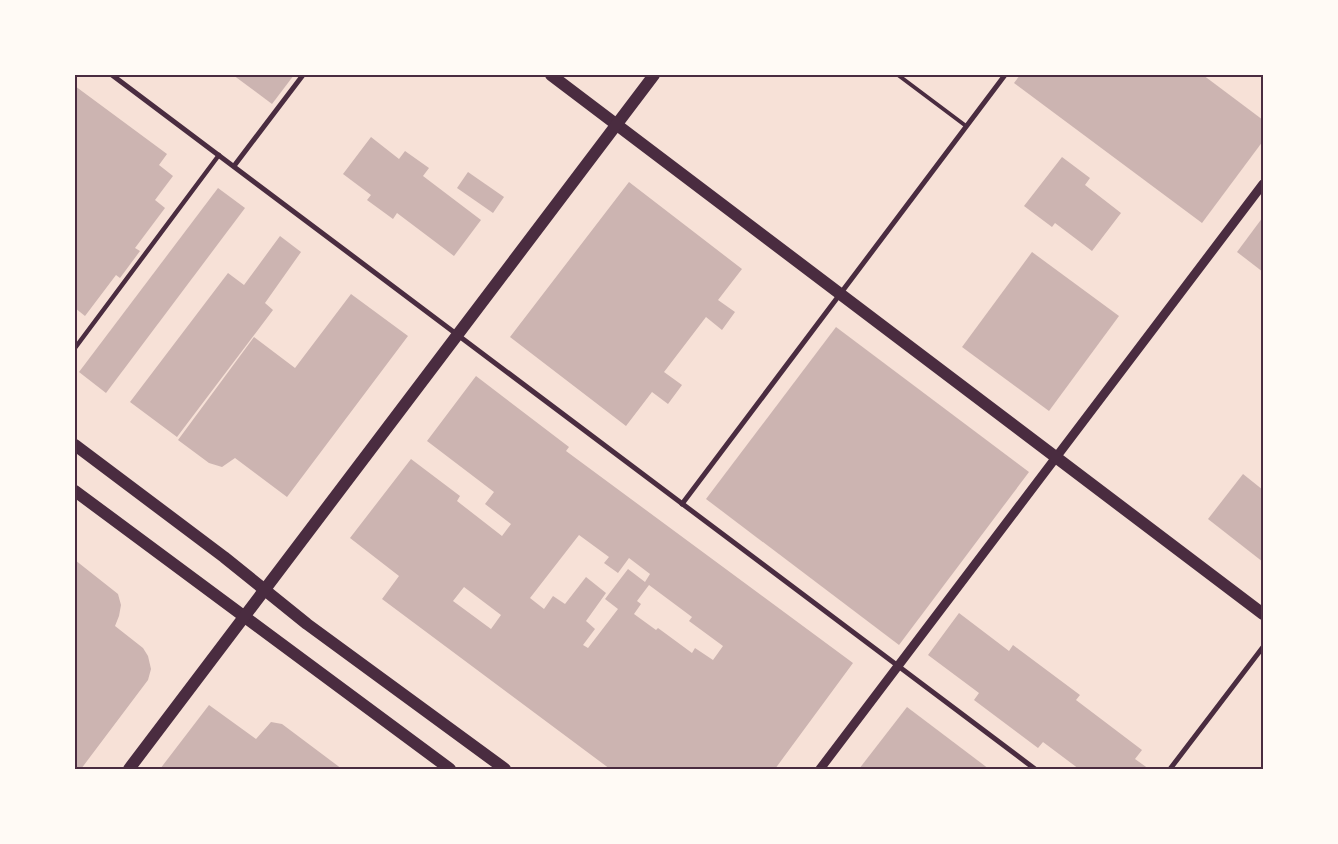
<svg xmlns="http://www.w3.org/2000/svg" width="1338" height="844" font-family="Arial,sans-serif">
<rect width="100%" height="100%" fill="#f7e1d7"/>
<g fill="#ccb4b1" fill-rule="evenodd">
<polygon points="233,75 294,75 272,104"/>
<polygon points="1020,75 1203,75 1263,120 1263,141 1202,223 1014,83"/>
<polygon points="75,86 167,154 159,165 173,176 155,200 165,208 135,248 140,251 120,278 116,275 85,316 75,308"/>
<polygon points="371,137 399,159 405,151 429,168 423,176 481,220 454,256 397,213 393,219 367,200 371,195 343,174"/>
<polygon points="1062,157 1090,178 1085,185 1121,213 1092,251 1055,223 1052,227 1024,206"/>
<polygon points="468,172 504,197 493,213 457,188"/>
<polygon points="629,182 742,269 718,300 735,312 722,330 706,317 664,372 682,385 668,404 652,392 626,426 510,337"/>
<polygon points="218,188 245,208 106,393 79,372"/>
<polygon points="1263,217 1263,272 1237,252"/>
<polygon points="280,236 301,252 265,303 273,310 177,437 130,402 228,273 244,285"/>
<polygon points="1032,252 1119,316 1049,411 962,347"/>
<polygon points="351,294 408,336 287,497 235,458 222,467 209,463 178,440 254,337 295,368"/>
<polygon points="836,327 1029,472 899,645 706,499"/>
<path d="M476 376 569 447 566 451 853 663 775 769H610L382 599 399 576 350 538 411 459 460 496 457 501 502 536 511 524 485 504 494 492 427 441ZM579 535 609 557 604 563 618 573 629 558 650 574 645 582 628 569 605 599 618 609 588 648 583 645 595 629 586 621 606 593 586 577 565 604 553 596 544 609 530 598ZM649 585 692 617 689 621 723 646 713 660 695 648 692 653 658 628 656 630 634 614 641 604 637 601ZM464 587 501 615 491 629 453 601Z"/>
<polygon points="1243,474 1263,490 1263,562 1208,519"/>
<polygon points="75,560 118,594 121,605 119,616 115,626 143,648 148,656 151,669 148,680 81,769 75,769"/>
<polygon points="959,613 1009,651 1013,645 1080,695 1076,700 1142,750 1135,759 1149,769 1079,769 1043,742 1038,748 974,700 979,693 928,655"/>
<polygon points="209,705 256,739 271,722 282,724 342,769 160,769"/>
<polygon points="907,707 989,769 859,769"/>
</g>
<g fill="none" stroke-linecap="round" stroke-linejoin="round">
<polyline stroke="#4a2c40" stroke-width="4" points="898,75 966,126"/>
<polyline stroke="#4a2c40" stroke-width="4.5" points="75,348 219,155"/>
<g stroke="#4a2c40" stroke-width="5">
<polyline points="112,75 1035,769"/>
<polyline points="234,166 303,75"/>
<polyline points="682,504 1005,75"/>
<polyline points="1170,769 1263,647"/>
</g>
<polyline stroke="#4a2c40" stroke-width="9" points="820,769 1263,184"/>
<g stroke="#4a2c40" stroke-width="12">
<polyline points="551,75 1263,614"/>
<polyline points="75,445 224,557 307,624 505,769"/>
<polyline points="75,491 450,769"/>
<polyline points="129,769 654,75"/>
</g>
</g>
<rect width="1338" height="844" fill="none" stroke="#fffaf5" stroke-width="152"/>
<rect x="76" y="76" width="1186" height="692" fill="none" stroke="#4a2c40" stroke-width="2"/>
</svg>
